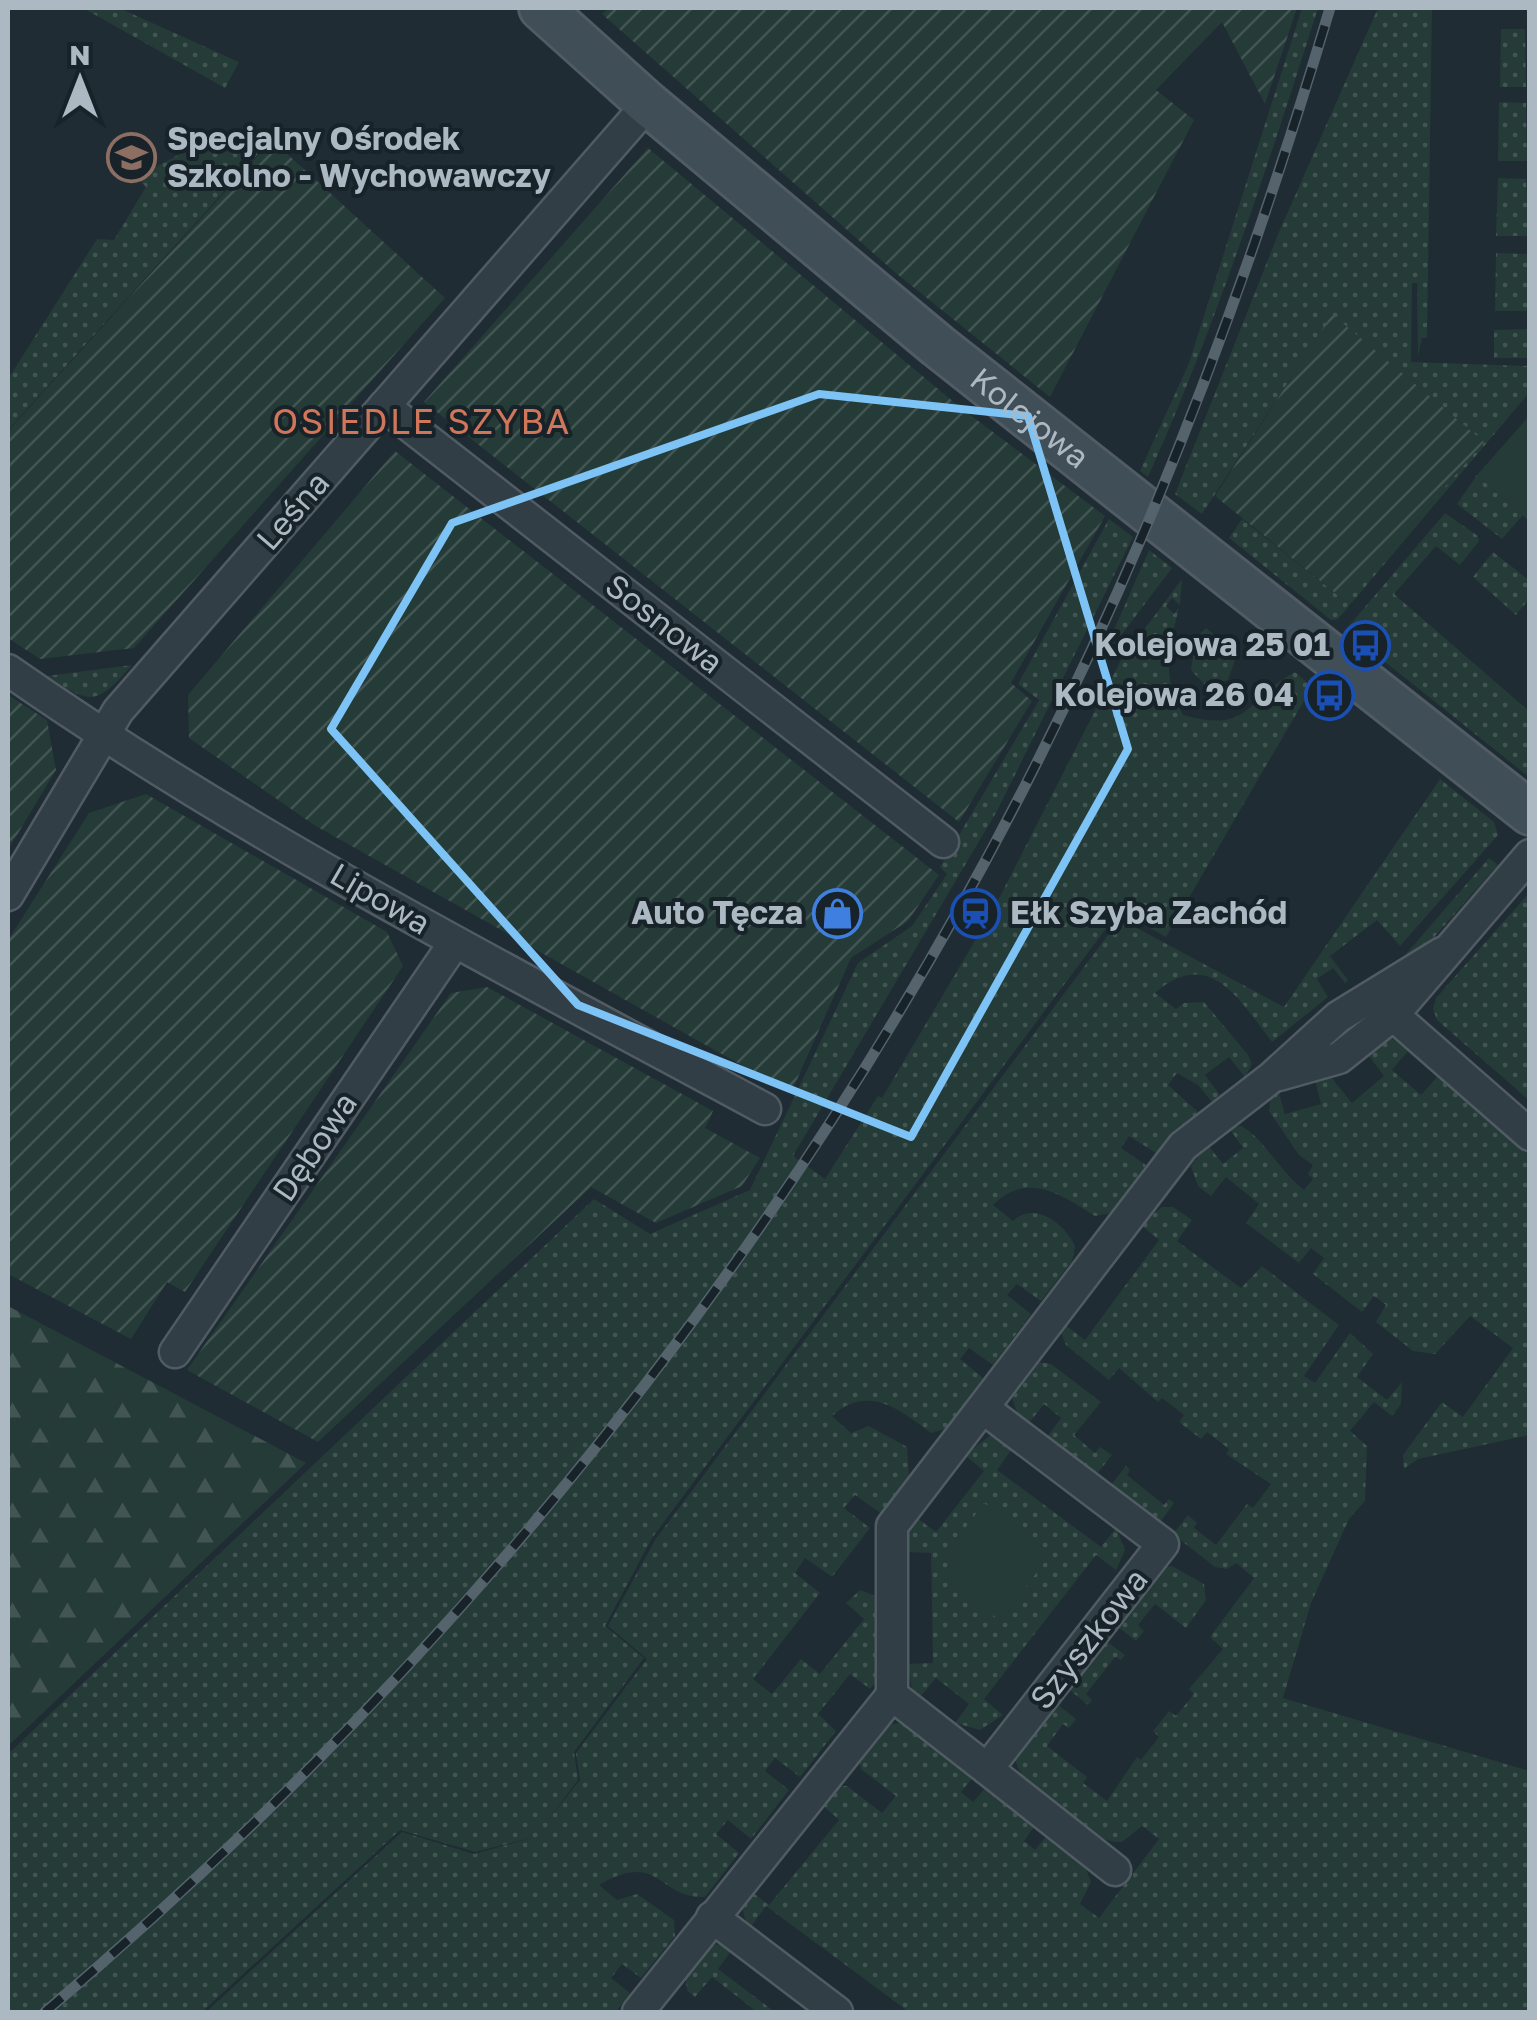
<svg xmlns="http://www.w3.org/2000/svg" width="1537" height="2020" font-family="'Golos Text',sans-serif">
<defs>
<pattern id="grass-dots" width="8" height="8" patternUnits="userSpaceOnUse" patternTransform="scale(2.5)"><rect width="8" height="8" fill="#253b37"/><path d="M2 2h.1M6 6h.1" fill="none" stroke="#425552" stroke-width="1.8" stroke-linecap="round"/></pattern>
<pattern id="forest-firs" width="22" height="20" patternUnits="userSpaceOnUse" patternTransform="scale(2.5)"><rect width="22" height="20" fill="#253b37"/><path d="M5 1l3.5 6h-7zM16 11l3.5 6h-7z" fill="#425552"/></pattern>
<pattern id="garden-furrows" width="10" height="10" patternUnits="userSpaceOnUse" patternTransform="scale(2.5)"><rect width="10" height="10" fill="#253b37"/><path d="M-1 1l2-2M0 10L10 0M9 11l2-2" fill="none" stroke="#425552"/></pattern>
</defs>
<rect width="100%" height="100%" fill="#1f2c34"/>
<g fill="url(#grass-dots)">
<polygon points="83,8 119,8 239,62 225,88"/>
<path d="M1302 8H1318C1268 166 1216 325 1148 477L1140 471 1189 363Z"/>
<polygon points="1378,8 1432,8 1427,338 1422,338 1418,356 1417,283 1412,283 1411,362 1529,366 1529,393 1338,619 1331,620 1229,538 1242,519 1345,601 1484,442 1332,315 1202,514 1175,494 1279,232"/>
<polygon points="1501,29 1525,29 1526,87 1500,87"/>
<polygon points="1499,102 1526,103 1527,161 1498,161"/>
<polygon points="223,131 243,135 242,142 258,154 8,430 8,379 97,239 114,240 146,187 137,177"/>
<polygon points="1498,178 1526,179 1529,236 1496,236"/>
<polygon points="1496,253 1529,254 1529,311 1495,311"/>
<polygon points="1529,329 1529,358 1494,358 1494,330"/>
<polygon points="1477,475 1523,515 1502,539 1457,504"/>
<polygon points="1445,513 1478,536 1479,541 1460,565 1436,546 1394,594 1529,711 1529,777 1349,633 1348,627"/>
<path d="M1109 519 1133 537 997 811 793 1156 825 1179 878 1096 882 1098 992 912 1120 662 1182 579 1180 605 1172 598 1166 606 1174 614 1179 608C1169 648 1161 677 1183 715 1252 734 1243 700 1295 672L1312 687 1166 937 1119 911 652 1538 605 1626 644 1658 574 1752 578 1780 548 1820 580 1780 576 1753 647 1659 608 1626 655 1540 1120 919 1284 1007 1440 779 1494 822 1498 835 1400 946 1377 920 1330 956 1348 980 1345 983 1333 968 1317 979 1328 997 1272 1042C1240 1001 1210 945 1155 993L1176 1009 1184 1003 1204 1002 1248 1055 1252 1064 1245 1077 1229 1057 1205 1075 1220 1095 1212 1102 1198 1085 1177 1073 1168 1085 1198 1112 1156 1153 1129 1136 1121 1148 1146 1165 1111 1213 1095 1216C1060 1194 1028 1171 993 1205L1013 1221C1035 1200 1065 1224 1075 1246L1072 1261 1041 1301 1017 1284 1007 1295 1031 1314 993 1365 969 1348 960 1359 983 1378 945 1429 931 1433C899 1409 868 1384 832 1416L851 1433 869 1426 907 1447 909 1475 882 1514 855 1495 844 1508 870 1528 832 1577 805 1558 795 1573 820 1593 753 1679 772 1694 801 1659 820 1674 864 1619 846 1603 860 1590 873 1595 877 1603V1680L870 1689 850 1674 818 1714 836 1731 800 1777 775 1758 765 1771 789 1790 751 1839 728 1820 716 1834 739 1853 705 1897C658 1899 660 1849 599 1885L617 1900 637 1894 674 1920 675 1936 641 1978 622 1964 611 1978 630 1993 616 2012H206L402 1832 474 1854 535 1837 475 1852 400 1830 202 2012H8V1754L594 1199 650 1234 750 1190 858 963 912 926 947 874 940 867 1039 700 1018 684Z"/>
<polygon points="1149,550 1172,568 1107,654 1104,653"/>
<polygon points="1493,552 1529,580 1529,599 1516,615 1473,577"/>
<polygon points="1206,628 1237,654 1228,680 1206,686 1191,670 1196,638"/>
<path d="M132 665C97 705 91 706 47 676Z"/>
<polygon points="1489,858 1498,865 1419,954 1406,954"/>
<polygon points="1529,893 1529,1100 1437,1020 1433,1009 1436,998"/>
<path d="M1389 1036 1408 1051 1392 1070 1421 1095 1438 1076 1529 1153V1435L1418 1459 1404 1469 1403 1455 1442 1402 1463 1417 1513 1348 1470 1316 1435 1354 1413 1351 1376 1322 1386 1305 1374 1296 1362 1312 1313 1274 1324 1258 1311 1248 1299 1263 1246 1223 1259 1204 1226 1177 1211 1196 1198 1186 1191 1166 1207 1144 1223 1164 1243 1148 1229 1128 1241 1126C1261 1135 1281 1173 1304 1190L1313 1179 1308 1174 1313 1165 1299 1155 1269 1111 1271 1095 1278 1090 1285 1114 1321 1104 1315 1080 1330 1076 1352 1103 1384 1076 1366 1052Z"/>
<path d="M1162 1207H1173L1192 1220 1177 1241 1241 1288 1262 1266 1339 1325 1304 1376 1315 1383 1350 1333 1373 1354 1357 1377 1387 1400 1402 1382 1401 1404 1392 1416 1374 1402 1350 1431 1367 1446 1365 1501 1349 1519 1311 1603 1283 1698 1529 1771V2012H909L766 1906 750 1928C741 1913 741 1904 748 1889L769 1905 839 1820 819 1802 835 1786H847L882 1813 896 1796 861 1769 859 1759 885 1725 899 1723 911 1727 974 1776 961 1792 973 1802 987 1786 1036 1824 1024 1841 1035 1850 1049 1833 1083 1861 1091 1882 1080 1904 1099 1918 1159 1839 1142 1826 1122 1842C1091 1845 1017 1787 1015 1757L1053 1701 1076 1719 1069 1728 1063 1724 1047 1746 1087 1777 1083 1783 1107 1801 1137 1757 1141 1760 1159 1737 1153 1731 1169 1711 1176 1716 1194 1694 1189 1689 1223 1649 1210 1637 1254 1578 1236 1563 1227 1569 1215 1567 1173 1534 1188 1515 1197 1523 1194 1528 1216 1545 1247 1504 1253 1508 1271 1484 1226 1454 1229 1449 1207 1432 1201 1439 1179 1422 1184 1415 1162 1398 1158 1402 1119 1368 1109 1380 1066 1345 1061 1333 1065 1325 1085 1340 1159 1240 1140 1224Z"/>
<polygon points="1039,1362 1051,1364 1101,1402 1074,1435 1095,1453 1100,1447 1112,1455 1096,1475 1047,1437 1061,1418 1044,1404 1029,1423 1017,1412 1012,1398"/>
<polygon points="992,1434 1012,1449 997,1470 1101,1547 1116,1528 1125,1550 1116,1570 1096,1555 984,1699 1003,1715 980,1730 955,1723 969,1704 936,1678 920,1697 912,1689 908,1664 933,1663 931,1553 908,1552 909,1528 917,1518 936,1532 984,1471 965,1455"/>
<polygon points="1126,1466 1130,1470 1127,1475 1164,1505 1169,1499 1174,1503 1159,1524 1110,1486"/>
<polygon points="1172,1566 1204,1584 1206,1600 1186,1628 1155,1604 1138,1625 1144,1631 1136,1641 1113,1623 1160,1568"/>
<polygon points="1102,1638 1125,1655 1121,1660 1115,1657 1086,1694 1092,1700 1088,1705 1065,1686"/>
<polygon points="722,1944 732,1950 718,1969 775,2012 757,2012 712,1977 695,1997 687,1990 685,1971 709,1945"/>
</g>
<polygon fill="url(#forest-firs)" points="8,1306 306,1463 8,1746"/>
<g fill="#253b37">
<polygon points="1529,416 1529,521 1477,475"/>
<polygon points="984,1503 1051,1553 1001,1621 951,1584 954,1543"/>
</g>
<g fill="url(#garden-furrows)">
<polygon points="609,8 1297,8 1265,104 1222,22 1156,90 1194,120 1050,397 897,274 602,14"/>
<polygon points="272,140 445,298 134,648 40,659 8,638 8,431"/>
<polygon points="648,148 961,408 1105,516 1011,683 1032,701 959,822 424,402"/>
<polygon points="1332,314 1484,442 1345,601 1215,496"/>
<polygon points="395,451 939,875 908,921 851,958 791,1093 314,825 189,738 188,695"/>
<polygon points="8,695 47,720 56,770 8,850"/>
<polygon points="146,794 387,932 403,966 185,1292 167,1282 131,1339 8,1274 8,940 89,813"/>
<polygon points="487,987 713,1111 705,1128 760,1158 742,1186 656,1223 591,1187 318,1442 187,1370 451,993"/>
</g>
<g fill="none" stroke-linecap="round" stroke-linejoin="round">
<defs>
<g id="street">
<polyline points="384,406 943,842"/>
<path d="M8 670C247 837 508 970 765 1109"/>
<polyline points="8,895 118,711 648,104"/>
<polyline points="1393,1015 1530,1135"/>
<polyline points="1279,1075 1339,1058 1393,1015 1530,855"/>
<polyline points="175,1352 455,942"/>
<polyline points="983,1408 1163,1544 987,1769 892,1695 892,1526 1183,1146 1272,1077 1338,1017 1442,953"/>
<polyline points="987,1769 1115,1870"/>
<polyline points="712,1917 837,2012"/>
<polyline points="638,2012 892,1695"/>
</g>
<g id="secondary">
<path id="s1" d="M541 8 648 104 938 346 1530 813"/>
</g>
</defs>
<use href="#street" stroke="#505b63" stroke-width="35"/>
<use href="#secondary" stroke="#505b63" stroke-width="48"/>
<use href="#street" stroke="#323e45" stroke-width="30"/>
<use href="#secondary" stroke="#404e58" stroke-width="42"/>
<defs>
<path id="rail" d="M45 2012C519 1612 900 1106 1143 534 1216 362 1277 186 1330 8"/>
</defs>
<use href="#rail" stroke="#54636c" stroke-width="11"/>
<use href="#rail" stroke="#182229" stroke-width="8" stroke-dasharray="22" stroke-linecap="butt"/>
</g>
<path fill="none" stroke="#7ec3f5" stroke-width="8" stroke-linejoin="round" d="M819 394 1028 416 1128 749 911 1137 578 1005 331 729 452 523Z"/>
<defs>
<symbol id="school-ring" viewBox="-11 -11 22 22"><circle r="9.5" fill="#182229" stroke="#8d6e63" stroke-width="1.5"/><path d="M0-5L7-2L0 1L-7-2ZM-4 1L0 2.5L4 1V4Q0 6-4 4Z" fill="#8d6e63"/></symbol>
<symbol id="bus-ring" viewBox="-11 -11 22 22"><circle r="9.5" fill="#182229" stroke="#1a4fb4" stroke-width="1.5"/><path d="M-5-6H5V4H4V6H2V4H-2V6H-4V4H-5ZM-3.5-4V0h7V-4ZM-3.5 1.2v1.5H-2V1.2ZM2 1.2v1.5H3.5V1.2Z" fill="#1a4fb4"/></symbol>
<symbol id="shop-ring" viewBox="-11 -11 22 22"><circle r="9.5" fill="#182229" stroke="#3f7fe0" stroke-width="1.5"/><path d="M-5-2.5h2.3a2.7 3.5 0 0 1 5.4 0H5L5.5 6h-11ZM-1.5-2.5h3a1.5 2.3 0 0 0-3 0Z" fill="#3f7fe0"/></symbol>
<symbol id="station-ring" viewBox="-11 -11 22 22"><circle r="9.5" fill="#182229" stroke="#1a4fb4" stroke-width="1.5"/><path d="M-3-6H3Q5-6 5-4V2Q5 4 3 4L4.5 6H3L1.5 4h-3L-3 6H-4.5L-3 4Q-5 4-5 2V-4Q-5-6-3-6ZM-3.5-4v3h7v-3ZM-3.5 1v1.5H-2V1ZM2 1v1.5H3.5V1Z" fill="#1a4fb4"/></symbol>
</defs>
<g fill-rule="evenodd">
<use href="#school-ring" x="104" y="130" width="55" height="55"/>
<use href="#bus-ring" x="1338" y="618" width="55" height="55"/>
<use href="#bus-ring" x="1302" y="668" width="55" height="55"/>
<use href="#shop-ring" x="810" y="886" width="55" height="55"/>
<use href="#station-ring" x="948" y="886" width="55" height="55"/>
</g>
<g text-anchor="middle" stroke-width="8" stroke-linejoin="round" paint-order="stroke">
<g font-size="32" font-weight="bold" fill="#acb9c2" stroke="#182229" text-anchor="end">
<text x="167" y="150" text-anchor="start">Specjalny Ośrodek<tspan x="167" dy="37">Szkolno - Wychowawczy</tspan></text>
<text x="1330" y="656">Kolejowa 25 01</text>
<text x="1294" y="706">Kolejowa 26 04</text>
<text x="803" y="924">Auto Tęcza</text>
<text x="1010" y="924" text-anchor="start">Ełk Szyba Zachód</text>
</g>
<g font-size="32" fill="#acb9c2" stroke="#182229">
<text dy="11" stroke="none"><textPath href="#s1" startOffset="638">Kolejowa</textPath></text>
<text transform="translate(293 511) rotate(-49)" y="11">Leśna</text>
<text transform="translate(664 624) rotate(38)" y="11">Sosnowa</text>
<text transform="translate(380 899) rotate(30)" y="11">Lipowa</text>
<text transform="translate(315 1147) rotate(-56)" y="11">Dębowa</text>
<text transform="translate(1089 1639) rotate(-52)" y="11">Szyszkowa</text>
</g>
<g font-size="35" letter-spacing="2.5" fill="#d0765a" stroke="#182229">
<text x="422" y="434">OSIEDLE SZYBA</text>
</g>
</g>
<rect width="1537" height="2020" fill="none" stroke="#acb9c2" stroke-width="20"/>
<g transform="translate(80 80)" stroke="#182229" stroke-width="8" paint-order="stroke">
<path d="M0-8L18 38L0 25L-18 38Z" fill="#acb9c2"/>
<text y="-15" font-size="28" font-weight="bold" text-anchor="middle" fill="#acb9c2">N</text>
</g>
</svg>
